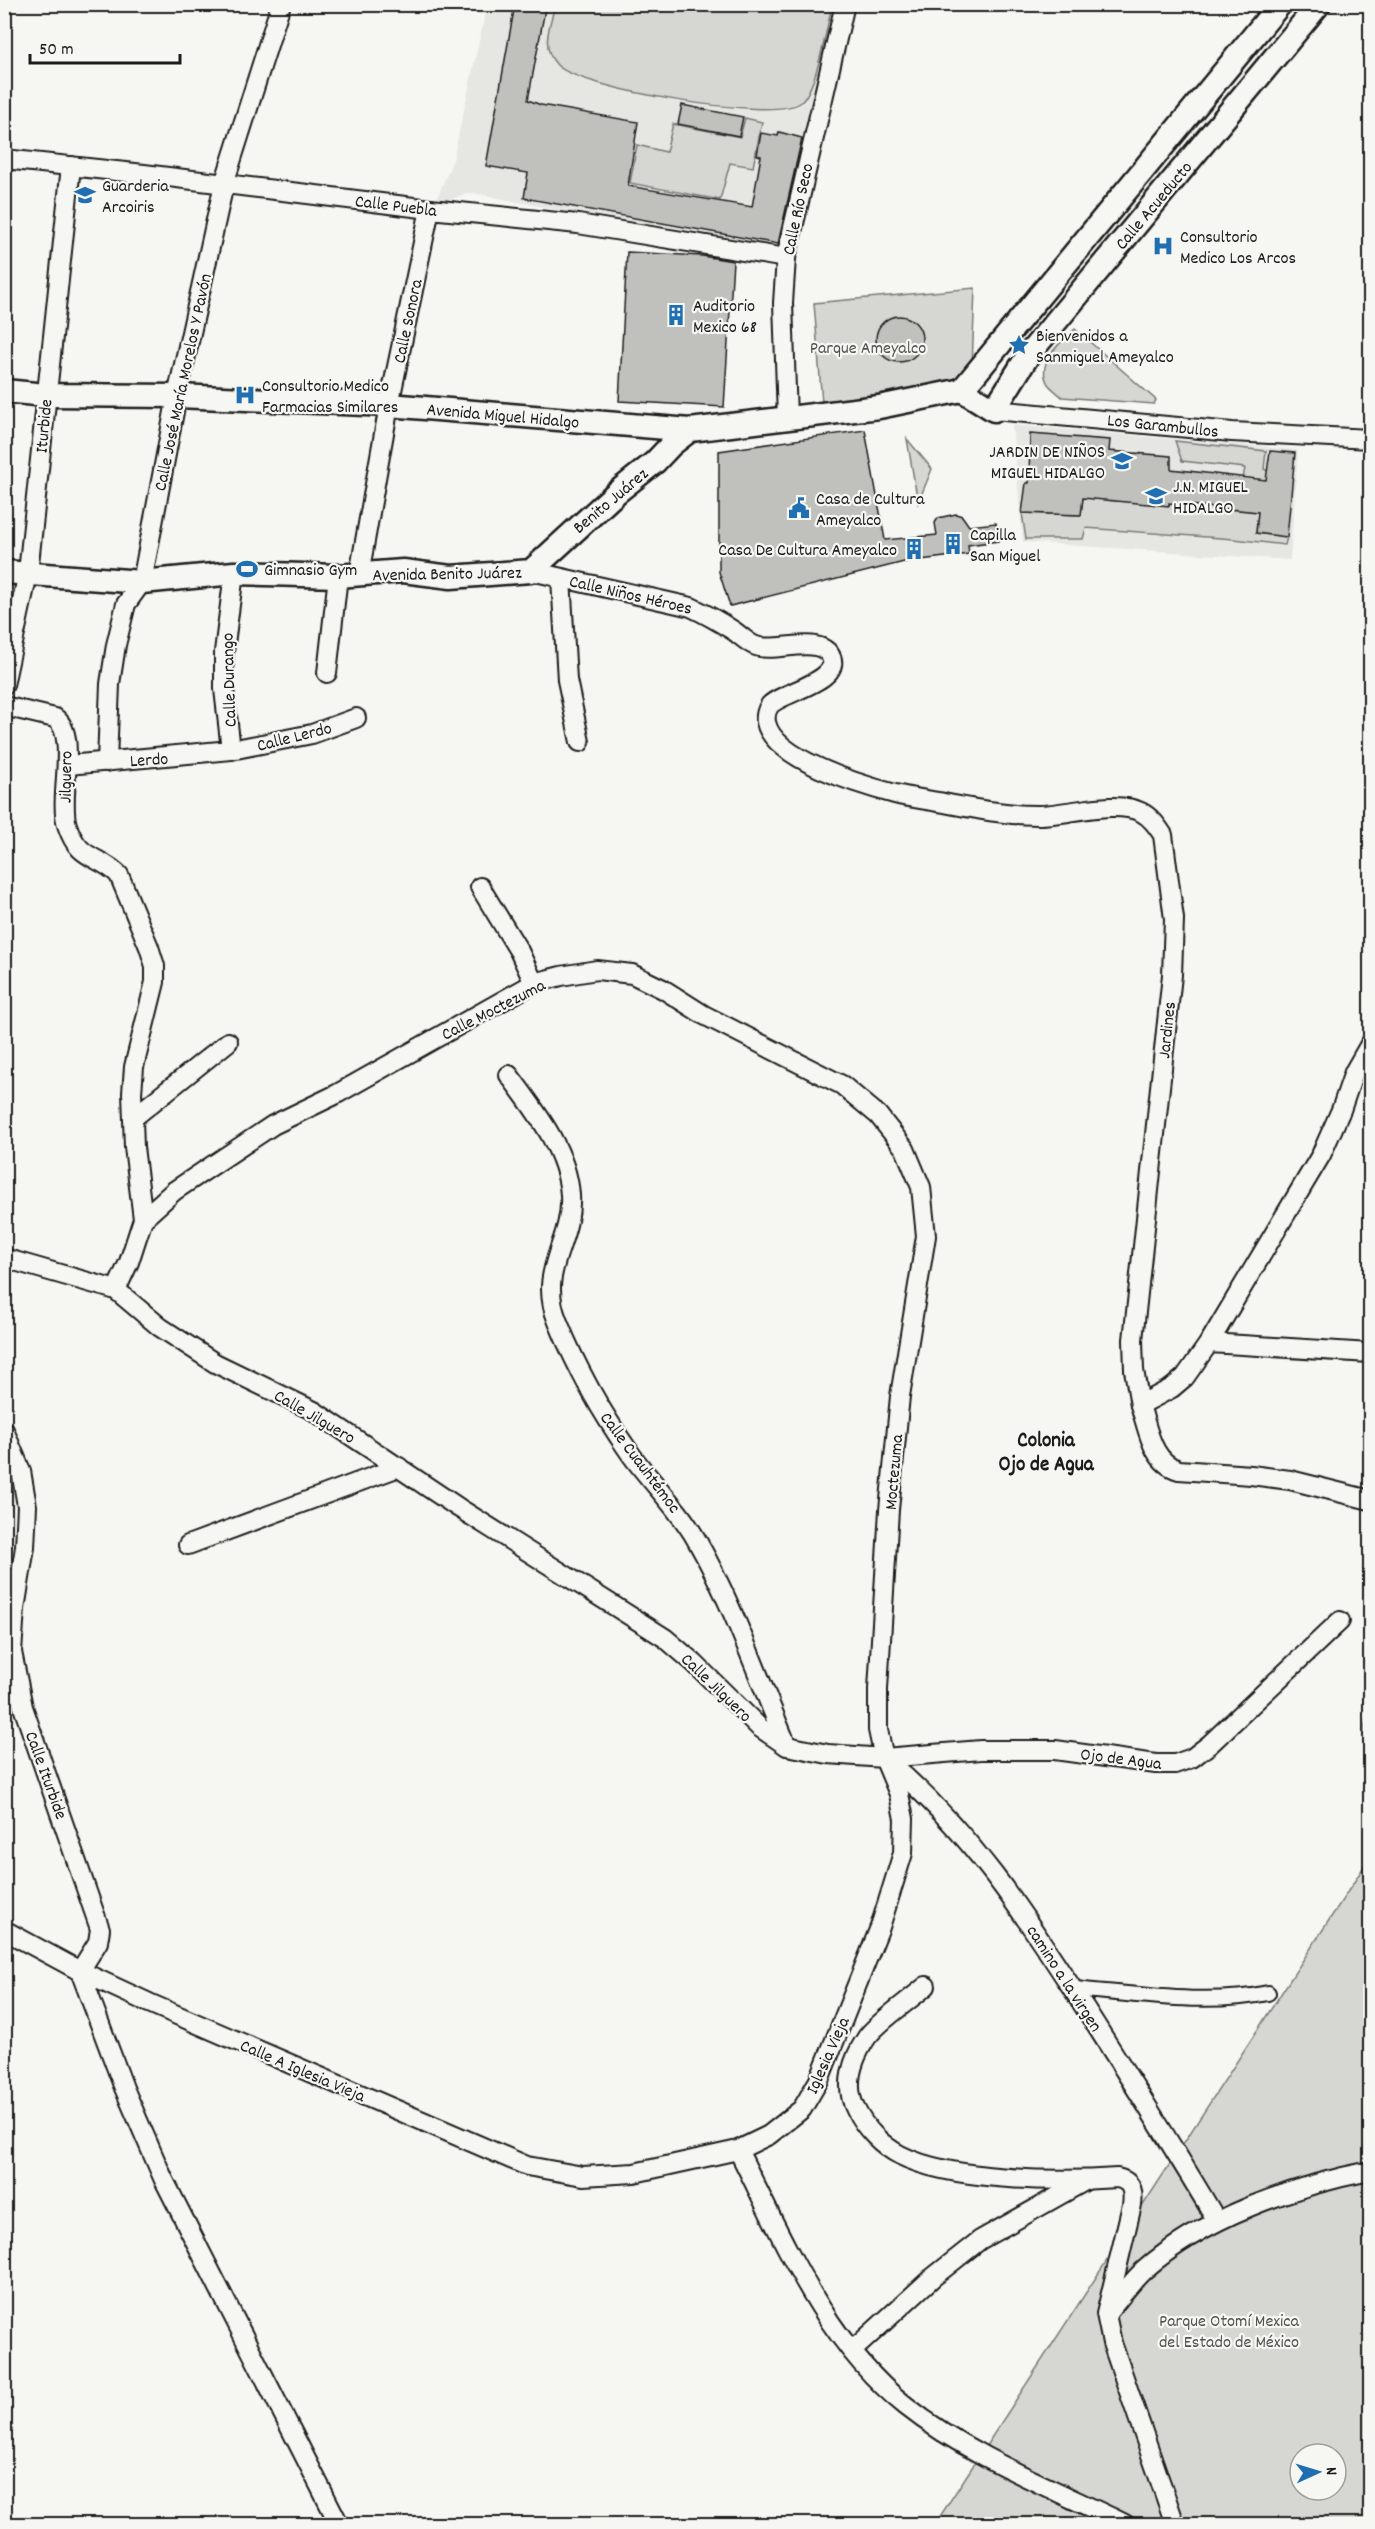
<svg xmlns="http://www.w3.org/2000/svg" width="1375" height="2529" font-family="Dekko,sans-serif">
<rect width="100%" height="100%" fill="#f6f6f2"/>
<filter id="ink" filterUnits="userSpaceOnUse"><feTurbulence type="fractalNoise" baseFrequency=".0167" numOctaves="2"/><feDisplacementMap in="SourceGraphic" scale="12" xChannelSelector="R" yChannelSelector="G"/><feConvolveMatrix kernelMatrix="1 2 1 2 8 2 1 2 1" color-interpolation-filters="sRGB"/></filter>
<g filter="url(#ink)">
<g fill="#e6e6e2">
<polygon points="487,5 837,5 797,165 778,254 474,193 469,193 434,205 453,160"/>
<polygon points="1012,425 1298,450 1290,560 1023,542"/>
</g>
<g fill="#d6d6d2" stroke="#797977" stroke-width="1.5" fill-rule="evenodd">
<path d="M555 5V4L832 5C827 26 816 92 800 103 772 122 580 89 557 65 540 48 550 25 555 5Z"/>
<polygon points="745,118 762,122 753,167 730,163 720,200 630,183 637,145 666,152 673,124 740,137"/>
<polygon points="975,288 972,367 964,381 822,403 814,303"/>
<path d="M1075 329 1156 400 1154 404 1062 397C1058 393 1052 389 1048 384 1035 362 1061 342 1075 329Z"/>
<polygon points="907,439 932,469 918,503"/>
<polygon points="1175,441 1266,451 1264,469 1268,471 1262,510 1258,512 1256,533 1287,537 1285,545 1234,539 1086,528 1083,539 1026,539 1022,513 1081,515 1084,487 1106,500 1169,505 1169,501 1237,510 1245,468 1182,461"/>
<path d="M1370 1705V2524H935L1369 1859 1365 1725ZM1300 2454H1336V2490H1300Z"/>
</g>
<g fill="#c0c0bd" stroke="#1c1c1c" stroke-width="1.5">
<polygon points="515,4 546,4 528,100 541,105 638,122 628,186 752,207 761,156 757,155 761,133 778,136 779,132 802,138 778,244 524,198 528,173 486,166"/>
<polygon points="682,105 743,117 739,136 678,124"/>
<polygon points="627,252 702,256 733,261 724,407 619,401"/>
<circle cx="899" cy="339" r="23"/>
<polygon points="865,430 885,540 937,535 935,523 938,518 956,514 962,516 969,526 996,523 998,541 968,545 969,554 904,562 730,606 719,572 719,451"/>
<polygon points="1030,434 1110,440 1109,451 1171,456 1171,469 1266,480 1270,451 1295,453 1287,537 1256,533 1258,512 1169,503 1169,506 1083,498 1081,515 1022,513 1026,483 1029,483"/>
</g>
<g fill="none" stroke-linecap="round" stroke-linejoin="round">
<defs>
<path id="pedestrian" d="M1073 1989C1135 1994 1208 2006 1268 1993"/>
<g id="minor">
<polyline points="4,159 144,174 430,209 578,224 786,258"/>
<polyline points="994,410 1232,432 1370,439"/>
<polyline points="787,418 783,303 786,258 845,4"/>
<path d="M531 571 691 607C706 614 720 622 734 631 741 636 749 644 756 646 775 653 818 635 830 655 845 680 782 692 770 705 767 709 765 716 766 722 773 759 861 785 895 794 911 798 928 800 944 803 975 809 1006 815 1038 815 1067 815 1115 799 1141 812 1151 817 1157 826 1163 835L1174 919 1172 975 1133 1340 1134 1370 1140 1405 1172 1388 1185 1377 1209 1343 1321 1155 1341 1110 1354 1072 1370 1044"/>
<polyline points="359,575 389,405 430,209"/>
<polyline points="561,578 567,680 580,742"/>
<polyline points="327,673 338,576"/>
<polyline points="4,685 28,573 71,166"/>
<path d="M4 706 55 718C79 734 58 797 67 825 79 862 98 854 119 875L149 947 155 966V982L134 1067 132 1093 134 1147 143 1219 129 1262 116 1290"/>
<polyline points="231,750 224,689 224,652 234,573"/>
<polyline points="107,762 110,684 116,645 126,604 142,582 177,396 224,184 281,4"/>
<polyline points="68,765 231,750 312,734 356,718"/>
<polyline points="480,887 519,951 534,983"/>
<path d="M509 1075C535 1110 567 1150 570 1195 573 1243 536 1270 558 1322 577 1369 601 1412 630 1453 651 1483 678 1507 696 1539 733 1604 758 1677 787 1746"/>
<polyline points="133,1118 228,1042"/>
<polyline points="4,1258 116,1290 160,1327 215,1363 314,1411 459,1508 665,1638 694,1663 759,1727 787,1746 828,1754 884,1758 981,1750 1055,1750 1156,1764 1175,1764 1192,1758 1210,1744 1340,1621"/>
<polyline points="1209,1343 1370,1353"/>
<path d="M1140 1405C1148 1429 1152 1463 1179 1470L1251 1475 1290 1480 1370 1500"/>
<polyline points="4,1430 21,1471 27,1506 25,1547 15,1609 12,1652 23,1707 100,1929 98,1942 80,1971"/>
<polyline points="188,1545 399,1467"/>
<path d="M887 1761C971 1831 1026 1917 1085 2008 1130 2079 1175 2149 1217 2221"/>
<polyline points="4,1930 80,1971 149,2003 527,2166 583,2176 634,2173 738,2150 769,2135 802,2109 819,2080 880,1927 903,1853 904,1819 899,1794 884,1758 878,1730 878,1689 889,1510 900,1396 926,1236 921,1187 905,1149 878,1115 842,1085 704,1015 663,989 632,974 597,970 561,976 534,983 335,1095 273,1125 174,1191 143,1219"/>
<polyline points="80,1971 124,2088 163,2178 339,2524"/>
<path d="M926 1986C910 2000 879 2021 867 2037 853 2058 843 2085 856 2110 865 2128 881 2145 900 2155 951 2181 1059 2182 1117 2178 1132 2181 1134 2191 1132 2205L1106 2314 1112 2343 1175 2524"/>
<path d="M738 2150C783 2239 825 2342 906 2406 969 2456 1052 2488 1125 2524"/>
<path d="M1107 2313C1119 2300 1130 2283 1143 2271 1202 2218 1293 2186 1370 2171"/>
<polyline points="853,2350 932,2278 980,2240 1085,2181"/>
</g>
<g id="tertiary">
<polyline points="962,390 994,410 1029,354 1319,4"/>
<polyline points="962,390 1280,4"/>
<polyline points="4,391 46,395 177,396 389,405 690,430 879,407 962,390"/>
<polyline points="4,572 142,582 234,573 338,576 403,571 451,577 531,571 616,493 655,462 672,444 690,430"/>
</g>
</defs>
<use href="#pedestrian" stroke="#1c1c1c" stroke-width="18"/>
<use href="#minor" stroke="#1c1c1c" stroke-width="22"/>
<use href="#tertiary" stroke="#1c1c1c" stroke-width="27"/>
<use href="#pedestrian" stroke="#f6f6f2" stroke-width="14"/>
<use href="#minor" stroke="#f6f6f2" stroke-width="18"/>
<use href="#tertiary" stroke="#f6f6f2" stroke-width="22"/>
</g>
</g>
<defs>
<symbol id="school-bare" viewBox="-9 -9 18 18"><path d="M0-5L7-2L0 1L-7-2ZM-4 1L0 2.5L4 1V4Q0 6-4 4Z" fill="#1f6fb2" stroke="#f6f6f2" stroke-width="2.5" paint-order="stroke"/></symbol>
<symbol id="hospital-bare" viewBox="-9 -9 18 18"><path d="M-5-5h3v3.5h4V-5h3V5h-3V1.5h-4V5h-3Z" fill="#1f6fb2" stroke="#f6f6f2" stroke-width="2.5" paint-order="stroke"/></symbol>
<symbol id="building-bare" viewBox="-9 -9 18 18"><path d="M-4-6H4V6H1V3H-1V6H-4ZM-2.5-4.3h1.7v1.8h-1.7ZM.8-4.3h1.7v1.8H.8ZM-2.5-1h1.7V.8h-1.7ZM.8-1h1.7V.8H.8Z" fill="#1f6fb2" stroke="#f6f6f2" stroke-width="2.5" paint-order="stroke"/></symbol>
<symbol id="sight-bare" viewBox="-9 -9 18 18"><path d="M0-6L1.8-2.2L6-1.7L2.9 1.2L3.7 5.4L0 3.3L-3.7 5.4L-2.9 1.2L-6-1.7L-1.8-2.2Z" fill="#1f6fb2" stroke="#f6f6f2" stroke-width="2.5" paint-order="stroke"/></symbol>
<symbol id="civic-bare" viewBox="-9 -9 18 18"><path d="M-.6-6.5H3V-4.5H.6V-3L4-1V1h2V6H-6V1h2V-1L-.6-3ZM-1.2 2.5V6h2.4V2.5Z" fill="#1f6fb2" stroke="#f6f6f2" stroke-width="2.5" paint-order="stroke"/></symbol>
<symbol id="stadium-bare" viewBox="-9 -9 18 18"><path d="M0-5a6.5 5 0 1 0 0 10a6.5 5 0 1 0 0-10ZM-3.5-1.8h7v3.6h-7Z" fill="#1f6fb2" stroke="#f6f6f2" stroke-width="2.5" paint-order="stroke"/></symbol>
</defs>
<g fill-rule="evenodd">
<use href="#school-bare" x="70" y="180" width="30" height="30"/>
<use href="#hospital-bare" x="1148" y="231" width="30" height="30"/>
<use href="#building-bare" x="661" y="300" width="30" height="30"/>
<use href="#sight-bare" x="1004" y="330" width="30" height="30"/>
<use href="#hospital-bare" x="230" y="380" width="30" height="30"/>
<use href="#school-bare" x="1107" y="446" width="30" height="30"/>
<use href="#school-bare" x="1141" y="481" width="30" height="30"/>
<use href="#civic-bare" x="784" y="493" width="30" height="30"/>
<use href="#building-bare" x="938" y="529" width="30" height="30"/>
<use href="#building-bare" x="899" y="534" width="30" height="30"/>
<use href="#stadium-bare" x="232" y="554" width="30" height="30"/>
</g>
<g text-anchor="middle" stroke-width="4.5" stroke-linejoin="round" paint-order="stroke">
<g font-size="18" fill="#1c1c1c" stroke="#f6f6f2" text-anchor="start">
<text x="102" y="191">Guarderia<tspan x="102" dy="21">Arcoiris</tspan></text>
<text x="1180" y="242">Consultorio<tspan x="1180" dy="21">Medico Los Arcos</tspan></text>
<text x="693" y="311">Auditorio<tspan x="693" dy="21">Mexico 68</tspan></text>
<text x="1036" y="341">Bienvenidos a<tspan x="1036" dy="21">Sanmiguel Ameyalco</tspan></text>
<text x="262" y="391">Consultorio Medico<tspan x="262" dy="21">Farmacias Similares</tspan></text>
<text x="1105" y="457" text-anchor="end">JARDIN DE NIÑOS<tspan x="1105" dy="21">MIGUEL HIDALGO</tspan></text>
<text x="1173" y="492">J.N. MIGUEL<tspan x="1173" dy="21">HIDALGO</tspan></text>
<text x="816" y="504">Casa de Cultura<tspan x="816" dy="21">Ameyalco</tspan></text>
<text x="970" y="540">Capilla<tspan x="970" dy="21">San Miguel</tspan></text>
<text x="897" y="555" text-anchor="end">Casa De Cultura Ameyalco</text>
<text x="264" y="575">Gimnasio Gym</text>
</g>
<g font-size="18" fill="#1c1c1c" stroke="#f6f6f2">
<text transform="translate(396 205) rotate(7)" y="6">Calle Puebla</text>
<text transform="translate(1153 205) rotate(-50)" y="6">Calle Acueducto</text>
<text transform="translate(797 209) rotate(-78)" y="6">Calle Río Seco</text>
<text transform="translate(407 321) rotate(-78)" y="6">Calle Sonora</text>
<text transform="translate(182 382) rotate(-78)" y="6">Calle José María Morelos Y Pavón</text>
<text transform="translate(503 415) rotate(5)" y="6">Avenida Miguel Hidalgo</text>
<text transform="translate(1163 425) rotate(6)" y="6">Los Garambullos</text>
<text transform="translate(43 426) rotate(-85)" y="6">Iturbide</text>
<text transform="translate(610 500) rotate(-40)" y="6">Benito Juárez</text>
<text transform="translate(447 573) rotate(-1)" y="6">Avenida Benito Juárez</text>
<text transform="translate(631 594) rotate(13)" y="6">Calle Niños Héroes</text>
<text transform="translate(228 680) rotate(-92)" y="6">Calle Durango</text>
<text transform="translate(294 736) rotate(-14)" y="6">Calle Lerdo</text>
<text transform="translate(149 759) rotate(-4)" y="6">Lerdo</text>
<text transform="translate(65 777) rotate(-89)" y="6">Jilguero</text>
<text transform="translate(493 1009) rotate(-27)" y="6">Calle Moctezuma</text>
<text transform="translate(1166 1030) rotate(-84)" y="6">Jardines</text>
<text transform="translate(315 1416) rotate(30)" y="6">Calle Jilguero</text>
<text transform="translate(641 1462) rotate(53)" y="6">Calle Cuauhtémoc</text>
<text transform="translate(893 1472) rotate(-85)" y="6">Moctezuma</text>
<text transform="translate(717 1687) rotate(44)" y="6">Calle Jilguero</text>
<text transform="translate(1121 1758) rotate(7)" y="6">Ojo de Agua</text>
<text transform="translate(47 1775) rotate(70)" y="6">Calle Iturbide</text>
<text transform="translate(1065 1978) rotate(57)" y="6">camino a la virgen</text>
<text transform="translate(827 2055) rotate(-66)" y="6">Iglesia Vieja</text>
<text transform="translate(303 2070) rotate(23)" y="6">Calle A Iglesia Vieja</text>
</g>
<g font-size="18" fill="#545453" stroke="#f6f6f2">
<text x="868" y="353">Parque Ameyalco</text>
<text x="1229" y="2326">Parque Otomí Mexica<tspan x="1229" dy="21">del Estado de México</tspan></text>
</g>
<g font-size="21" font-weight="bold" fill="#1c1c1c" stroke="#f6f6f2">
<text x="1046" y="1446">Colonia<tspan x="1046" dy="24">Ojo de Agua</tspan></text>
</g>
</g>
<rect width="1375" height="2529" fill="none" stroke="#f6f6f2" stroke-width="24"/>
<rect x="12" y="12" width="1351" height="2505" fill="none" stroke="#1c1c1c" stroke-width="2" filter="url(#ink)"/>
<g transform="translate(1318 2472) rotate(86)"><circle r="28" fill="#f6f6f2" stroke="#9f9f9c" stroke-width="1.5"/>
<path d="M0-4.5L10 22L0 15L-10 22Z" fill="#1f6fb2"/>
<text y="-9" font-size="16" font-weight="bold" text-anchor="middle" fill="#1c1c1c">N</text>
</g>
<path d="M30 54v9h150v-9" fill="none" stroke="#1c1c1c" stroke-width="3"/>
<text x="39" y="54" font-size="18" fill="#1c1c1c" stroke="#f6f6f2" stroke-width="4.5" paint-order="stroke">50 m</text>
</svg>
